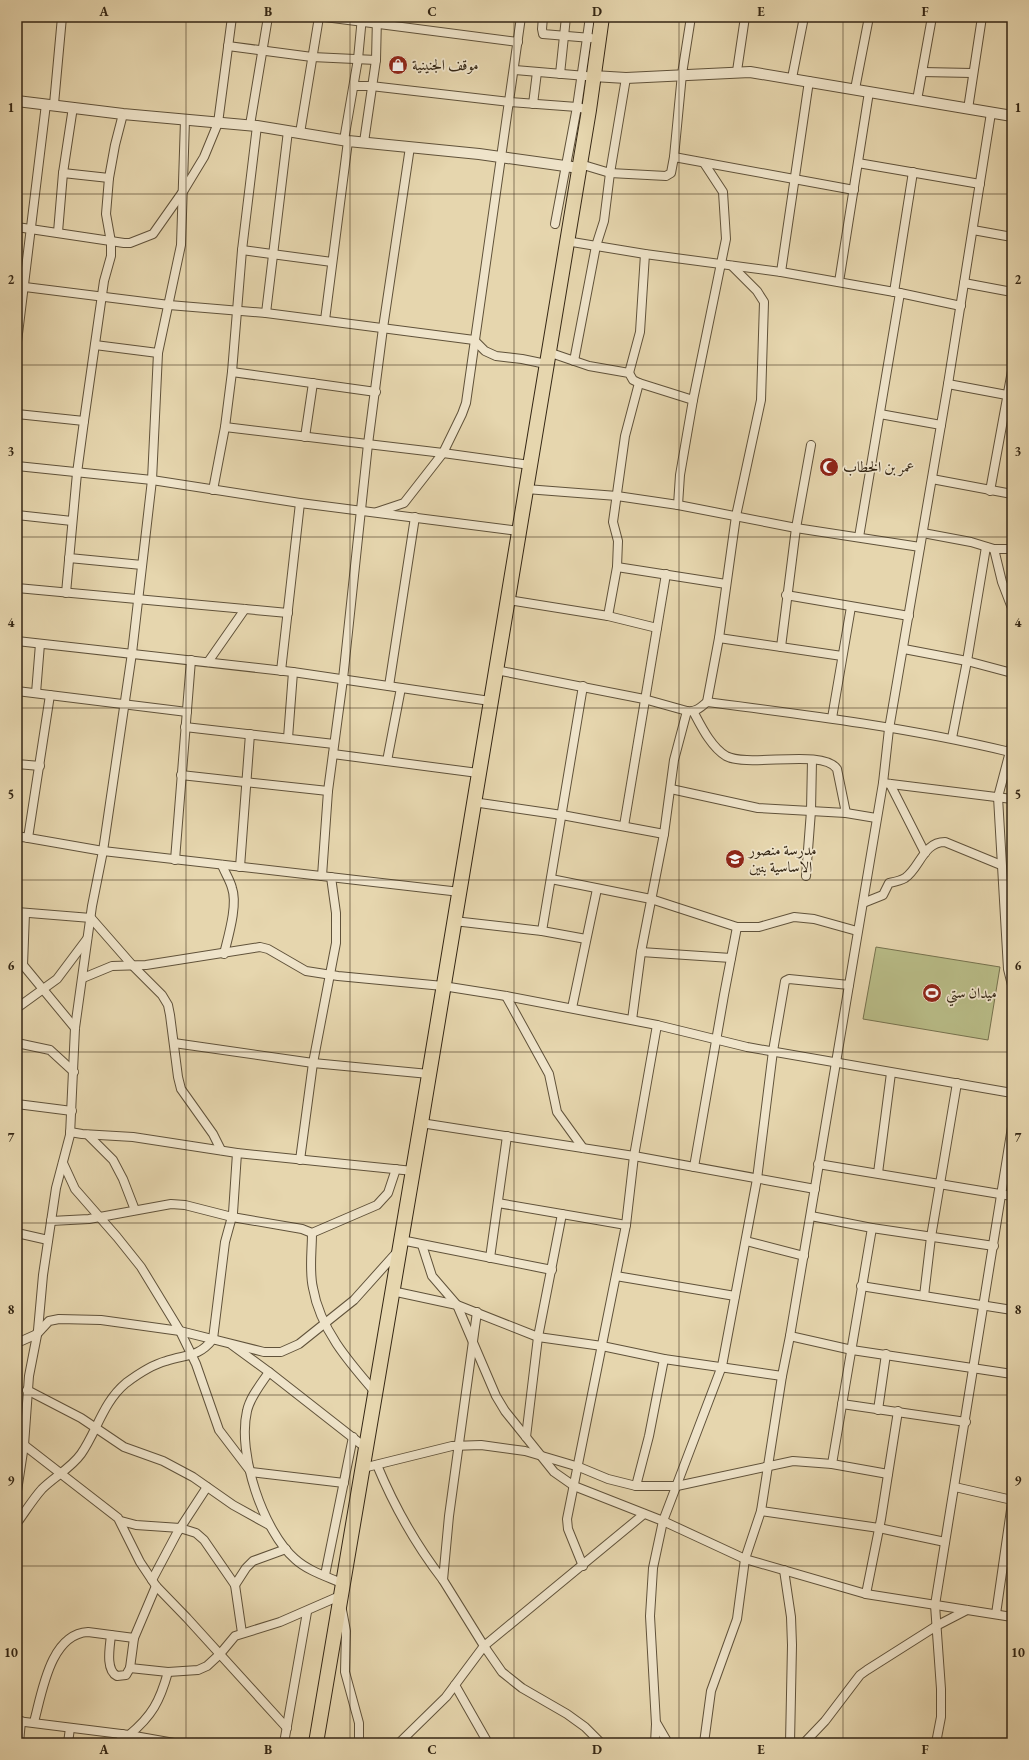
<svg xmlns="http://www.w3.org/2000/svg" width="1029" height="1760" font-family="'EB Garamond',Amiri,serif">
<rect width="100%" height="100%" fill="#e6d6ae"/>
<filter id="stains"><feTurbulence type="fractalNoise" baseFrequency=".005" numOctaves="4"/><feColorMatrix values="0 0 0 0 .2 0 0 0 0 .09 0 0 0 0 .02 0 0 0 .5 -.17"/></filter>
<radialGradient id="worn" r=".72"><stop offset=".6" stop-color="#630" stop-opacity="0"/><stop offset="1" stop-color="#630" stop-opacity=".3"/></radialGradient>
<polygon fill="#b9bd88" stroke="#76724e" points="876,947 1000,967 988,1040 863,1019"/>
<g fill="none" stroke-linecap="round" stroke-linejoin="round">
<defs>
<g id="minor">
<polyline points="325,17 518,42"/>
<polyline points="543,17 542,29 543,34 591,38"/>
<polyline points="228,46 312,57 376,60"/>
<polyline points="515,70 586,76"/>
<polyline points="737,71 745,17"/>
<polyline points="922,72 972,73"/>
<polyline points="560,74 566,17"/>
<polyline points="792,78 804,17"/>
<polyline points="354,86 371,86 510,102 577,107 589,110"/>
<polyline points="855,89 869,17"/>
<polyline points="917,100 932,17"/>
<polyline points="54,104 62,17"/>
<polyline points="533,104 537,72"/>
<polyline points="968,109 982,17"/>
<polyline points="250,125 268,17"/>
<polyline points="300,133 319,17"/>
<polyline points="344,140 358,59 362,17"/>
<polyline points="364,142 376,60 377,17"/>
<polyline points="674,157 854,190"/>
<polyline points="858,163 980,184"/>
<polyline points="580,164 610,173 626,78"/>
<polyline points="63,173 109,178"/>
<polyline points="555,224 577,107 590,17"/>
<polyline points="17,227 124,243 130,243 153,234 184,190 204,157 218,123 232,17"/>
<polyline points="973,230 1012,237"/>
<polyline points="58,232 63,173 73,107"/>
<polyline points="566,241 645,254 781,272 900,293 961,306"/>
<polyline points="242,250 332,262"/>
<polyline points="781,272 809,81"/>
<polyline points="839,282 869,92"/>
<polyline points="964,283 1012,292"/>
<polyline points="17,286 169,305 266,313 474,340 485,351 496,356 522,359 546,364"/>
<polyline points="894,292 913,172"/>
<polyline points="266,313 288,131"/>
<polyline points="325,320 348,141"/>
<polyline points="17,342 46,104"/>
<polyline points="95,345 158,353"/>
<polyline points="548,352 589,366 629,373 633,380 639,383 693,400 680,475 678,505"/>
<polyline points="574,361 596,246 604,221 610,173 666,176 671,173 674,157 682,74 691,17"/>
<polyline points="232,372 376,392"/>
<polyline points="629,373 640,332 645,254"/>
<polyline points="948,384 1012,396"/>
<polyline points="693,400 726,239 723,192 704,163"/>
<polyline points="17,414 84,421"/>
<polyline points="880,414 941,425"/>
<polyline points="225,427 443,453 530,465"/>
<polyline points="305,437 313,383"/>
<polyline points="17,466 152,480 300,503 519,531"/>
<polyline points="932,479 1012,494"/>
<polyline points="526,489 617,496 678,505 796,528 920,547"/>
<polyline points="213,490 225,427 232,372 242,250 257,126"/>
<polyline points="990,491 1012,371"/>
<polyline points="377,512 404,503 443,453 462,414 466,403 521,17"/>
<polyline points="17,515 72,521"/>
<polyline points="923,533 971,542 994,549 1012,549"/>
<polyline points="859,537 900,293"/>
<polyline points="994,549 1002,582 1012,608"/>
<polyline points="69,558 142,565"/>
<polyline points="617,567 726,584"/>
<polyline points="17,588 288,613"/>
<polyline points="66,593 77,473 84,421 104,281 111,256 111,242 106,214 109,178 115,145 123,114"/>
<polyline points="786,595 909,616"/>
<polyline points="508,600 608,616 657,628"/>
<polyline points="608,616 617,567 618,541 613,522 625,436 639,383"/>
<polyline points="719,638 842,656"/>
<polyline points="17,641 293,672 490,701"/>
<polyline points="781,647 796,528 811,445"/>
<polyline points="904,649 967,661 1012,673"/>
<polyline points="208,662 245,609"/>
<path d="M496 670 644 699 687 711C696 712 700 708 707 702 808 715 911 728 1010 752"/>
<polyline points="281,671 300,503"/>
<polyline points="389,686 415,517"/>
<polyline points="17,691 187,712"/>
<polyline points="36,693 40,644"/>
<polyline points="707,702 719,638 736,516 761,400 764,302 757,291 732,266"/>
<path d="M693 711C701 726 711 747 726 756 748 768 823 748 837 769L846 813"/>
<polyline points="832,718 851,607"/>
<polyline points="185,727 334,744"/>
<polyline points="288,738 293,672"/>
<polyline points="952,738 967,661 986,547"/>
<polyline points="1012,744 998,797 1008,969 1012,985"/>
<polyline points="333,754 478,773"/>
<polyline points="387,761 401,688"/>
<polyline points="17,764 40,766"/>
<polyline points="181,775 328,791"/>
<polyline points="883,783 1012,799"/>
<polyline points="890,784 925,853"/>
<polyline points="671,789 758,808 846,813 876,818"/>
<polyline points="473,802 562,815 664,834"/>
<polyline points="624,826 666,574"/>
<polyline points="17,836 103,851 460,892"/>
<polyline points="28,838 50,695"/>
<polyline points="175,860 191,660"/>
<path d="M222 865C225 873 230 880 232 888 238 905 228 937 224 954"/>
<polyline points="240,867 250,734"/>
<polyline points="322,876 328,791 343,679 368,444 383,328 410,147"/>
<polyline points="806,876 811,811 812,760"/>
<polyline points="551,879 651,899 737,927 759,927 794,917 814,919 857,931"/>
<path d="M863 903 883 895 889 883C894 882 900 881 905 878 920 868 923 842 945 842L1001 865"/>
<polyline points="17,912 91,918 133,966 162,995 168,1005 170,1015 178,1077 181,1089 213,1134 221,1150"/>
<polyline points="25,913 23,965 75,1028"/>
<polyline points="454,921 542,931 586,939"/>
<polyline points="542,931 583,686"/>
<polyline points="641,952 731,958"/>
<polyline points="83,978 112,966 146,965 260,947 268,949 306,971 338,976 443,986 506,996 657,1025 747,1047 1012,1093"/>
<polyline points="506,996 549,1074 557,1112 583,1148"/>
<polyline points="17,1008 57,979 87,939"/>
<polyline points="572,1008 597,889"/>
<polyline points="632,1020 641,952 664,834 674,760 687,711"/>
<polyline points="17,1043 50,1050 74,1072"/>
<polyline points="174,1043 313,1063 429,1074"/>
<polyline points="17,1104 72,1111"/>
<polyline points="421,1123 634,1156 815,1189"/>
<polyline points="70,1132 82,1134 133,1137 237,1153 413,1171"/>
<polyline points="88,1135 113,1160 123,1179 135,1210"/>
<polyline points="300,1160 313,1063 336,943 336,913 331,877"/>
<polyline points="63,1163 75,1189 117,1237 141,1267 180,1331 196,1364 219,1430 251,1472 344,1483"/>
<polyline points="818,1164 1012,1196"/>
<polyline points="694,1167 724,995 737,927"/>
<polyline points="878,1173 891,1073"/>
<polyline points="498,1203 626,1225"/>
<polyline points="811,1216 872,1228 994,1246"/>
<polyline points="51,1221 89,1219 171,1204 185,1205 232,1217 302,1229 312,1233 377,1205 388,1193 396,1169"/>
<polyline points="17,1233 48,1240"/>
<path d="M312 1233C312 1251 309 1271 313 1288 320 1329 349 1362 375 1392"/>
<polyline points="401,1240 552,1270"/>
<polyline points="746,1241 804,1256"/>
<polyline points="422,1245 432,1276 457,1305 496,1396 505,1411 554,1472 574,1486 663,1521 745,1559 866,1594 1012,1617"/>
<polyline points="490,1258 507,1136"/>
<polyline points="616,1276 735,1296"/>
<polyline points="861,1286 1012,1310"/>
<polyline points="392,1291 457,1305 538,1337 602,1346 664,1359 782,1376"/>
<polyline points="924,1296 931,1237 957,1083"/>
<polyline points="477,1312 449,1516 443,1580 484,1646 502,1672 522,1688 567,1714 585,1727 601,1743"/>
<polyline points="790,1336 852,1350 1012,1374"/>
<polyline points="17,1343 37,1334 49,1321 59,1319 101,1320 180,1331 264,1352 281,1352 299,1344 354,1300 397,1252"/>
<polyline points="232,1345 269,1372 366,1448"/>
<path d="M269 1372C261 1384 250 1397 247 1411 237 1453 263 1531 295 1559 308 1571 328 1577 344 1584"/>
<polyline points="27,1390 81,1418 124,1447 163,1461 193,1477 233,1505 269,1525"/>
<polyline points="842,1404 966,1422"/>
<polyline points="878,1410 886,1354"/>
<polyline points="526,1437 538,1337 562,1214"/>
<polyline points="17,1438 24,1445 118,1518 140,1562 156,1586 187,1618 287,1728"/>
<polyline points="832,1464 872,1228"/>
<path d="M377 1465C394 1506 416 1545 443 1580"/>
<polyline points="363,1468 452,1446 481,1445 525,1451 579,1467 608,1479 636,1486 677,1486 793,1461 832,1464 888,1474"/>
<polyline points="636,1486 649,1436 664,1359"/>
<polyline points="955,1487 1012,1500"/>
<polyline points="17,1491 24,1445 29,1376 38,1330 43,1275 56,1188 70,1135 75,1028 92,906 103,851 132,653 152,480 158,353 181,245 185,120"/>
<polyline points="761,1511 879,1528 945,1542"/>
<polyline points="121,1521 136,1525 180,1528 196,1533 204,1540 235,1585 242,1633"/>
<path d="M17 1523C25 1512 33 1499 42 1489 54 1477 71 1468 81 1454 97 1431 103 1402 126 1383 138 1374 151 1365 166 1361 186 1354 198 1358 213 1339L225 1242 233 1213 237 1153"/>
<polyline points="583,1566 568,1529 567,1519 626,1225 634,1156 657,1025"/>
<polyline points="784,1570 791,1617 792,1645 790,1743"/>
<polyline points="325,1575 353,1437"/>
<polyline points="152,1580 177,1533 207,1487"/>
<polyline points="235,1585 246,1568 253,1561 286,1549"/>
<polyline points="866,1594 881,1519 898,1411"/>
<polyline points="342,1610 346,1631 345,1672 359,1723 359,1743"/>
<polyline points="996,1614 1012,1503"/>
<path d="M111 1635C110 1646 105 1670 117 1676L126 1675 130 1668 134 1638 156 1586"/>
<polyline points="130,1668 168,1672 198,1670 207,1666 220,1654 235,1636 280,1622 342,1595"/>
<polyline points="455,1685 488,1743"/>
<polyline points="17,1721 129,1735 174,1743"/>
<path d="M34 1722C42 1693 50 1634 88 1632L134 1638"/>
<polyline points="657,1724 668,1743"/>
<path d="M129 1735C152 1716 160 1701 168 1672"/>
<polyline points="19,1743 21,1721"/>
<polyline points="68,1743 70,1728"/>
<polyline points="120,1743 122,1734"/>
<polyline points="284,1743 307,1612"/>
<polyline points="399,1743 446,1697 484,1646 644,1514"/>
<polyline points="655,1743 656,1724 650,1616 653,1568 663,1521 722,1366 757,1179 773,1051 785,981 789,979 849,985"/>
<polyline points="704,1743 711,1691 737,1619 745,1559 761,1511 782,1376 790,1336 883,783 889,729 948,384 991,113"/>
<polyline points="804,1743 825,1721 860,1675 867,1670 938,1625 967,1610"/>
<polyline points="936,1743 941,1717 941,1689 935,1605 1012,1127"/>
</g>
<g id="tertiary">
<polyline points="593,76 626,78 750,72 1012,116"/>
<polyline points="17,101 123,114 257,126 348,141 479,154 579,168"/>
</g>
<polyline id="trunk" points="316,1743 421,1123 589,110 602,17"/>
</defs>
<use href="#minor" stroke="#60523a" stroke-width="10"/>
<use href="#tertiary" stroke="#60523a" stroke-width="12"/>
<use href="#trunk" stroke="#342614" stroke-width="16"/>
<use href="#minor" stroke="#efe4ca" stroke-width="8"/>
<use href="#tertiary" stroke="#efe4ca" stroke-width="10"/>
<use href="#trunk" stroke="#e6d6ae" stroke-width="14"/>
</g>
<path fill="none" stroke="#342614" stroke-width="1" stroke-opacity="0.55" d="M186 17V1743M350 17V1743M514 17V1743M679 17V1743M843 17V1743M17 194H1012M17 365H1012M17 537H1012M17 708H1012M17 880H1012M17 1052H1012M17 1223H1012M17 1395H1012M17 1566H1012"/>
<defs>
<symbol id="shop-disc" viewBox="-11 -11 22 22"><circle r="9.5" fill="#8f2418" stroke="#efe4ca"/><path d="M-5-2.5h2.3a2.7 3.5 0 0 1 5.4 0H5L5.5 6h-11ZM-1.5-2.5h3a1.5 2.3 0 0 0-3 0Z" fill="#fff"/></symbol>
<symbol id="mosque-disc" viewBox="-11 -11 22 22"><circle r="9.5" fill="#8f2418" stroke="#efe4ca"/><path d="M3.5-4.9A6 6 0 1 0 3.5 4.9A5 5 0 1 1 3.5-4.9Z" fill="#fff"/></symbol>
<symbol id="school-disc" viewBox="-11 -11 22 22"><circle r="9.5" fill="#8f2418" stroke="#efe4ca"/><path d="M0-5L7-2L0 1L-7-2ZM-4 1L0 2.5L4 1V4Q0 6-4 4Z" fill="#fff"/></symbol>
<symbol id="stadium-disc" viewBox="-11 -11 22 22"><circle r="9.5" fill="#8f2418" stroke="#efe4ca"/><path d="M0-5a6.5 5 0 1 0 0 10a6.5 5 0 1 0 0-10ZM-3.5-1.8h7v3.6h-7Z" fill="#fff"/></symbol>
</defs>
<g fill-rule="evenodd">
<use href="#shop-disc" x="387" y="54" width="22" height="22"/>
<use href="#mosque-disc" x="818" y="456" width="22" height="22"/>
<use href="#school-disc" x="724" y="848" width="22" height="22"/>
<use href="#stadium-disc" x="921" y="982" width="22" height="22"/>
</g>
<g text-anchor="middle" stroke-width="3.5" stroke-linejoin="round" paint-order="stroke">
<g font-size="15" fill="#342614" stroke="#efe4ca" text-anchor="start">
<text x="412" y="70">موقف الجنينية</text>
<text x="843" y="472">عمر بن الخطاب</text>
<text x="749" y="855">مدرسة منصور<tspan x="749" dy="17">الاساسية بنين</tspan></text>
<text x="946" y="998">ميدان ستي</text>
</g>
</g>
<rect width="1029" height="1760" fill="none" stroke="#e6d6ae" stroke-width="44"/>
<rect x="22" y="22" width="985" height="1716" fill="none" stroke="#342614" stroke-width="1.5"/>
<g font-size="13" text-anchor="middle" font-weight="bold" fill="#342614">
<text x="104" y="16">A</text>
<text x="268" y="16">B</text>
<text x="432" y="16">C</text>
<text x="597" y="16">D</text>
<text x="761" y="16">E</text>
<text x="925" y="16">F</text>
<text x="11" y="112">1</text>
<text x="1018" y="112">1</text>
<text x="11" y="284">2</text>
<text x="1018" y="284">2</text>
<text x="11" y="456">3</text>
<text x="1018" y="456">3</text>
<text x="11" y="627">4</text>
<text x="1018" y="627">4</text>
<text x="11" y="799">5</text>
<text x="1018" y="799">5</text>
<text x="11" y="970">6</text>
<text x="1018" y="970">6</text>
<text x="11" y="1142">7</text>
<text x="1018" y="1142">7</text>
<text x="11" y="1314">8</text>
<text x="1018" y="1314">8</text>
<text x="11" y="1485">9</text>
<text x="1018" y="1485">9</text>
<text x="11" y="1657">10</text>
<text x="1018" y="1657">10</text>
<text x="104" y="1754">A</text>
<text x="268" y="1754">B</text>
<text x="432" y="1754">C</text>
<text x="597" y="1754">D</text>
<text x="761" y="1754">E</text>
<text x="925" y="1754">F</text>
</g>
<rect width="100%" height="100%" filter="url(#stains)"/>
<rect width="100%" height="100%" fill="url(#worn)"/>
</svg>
